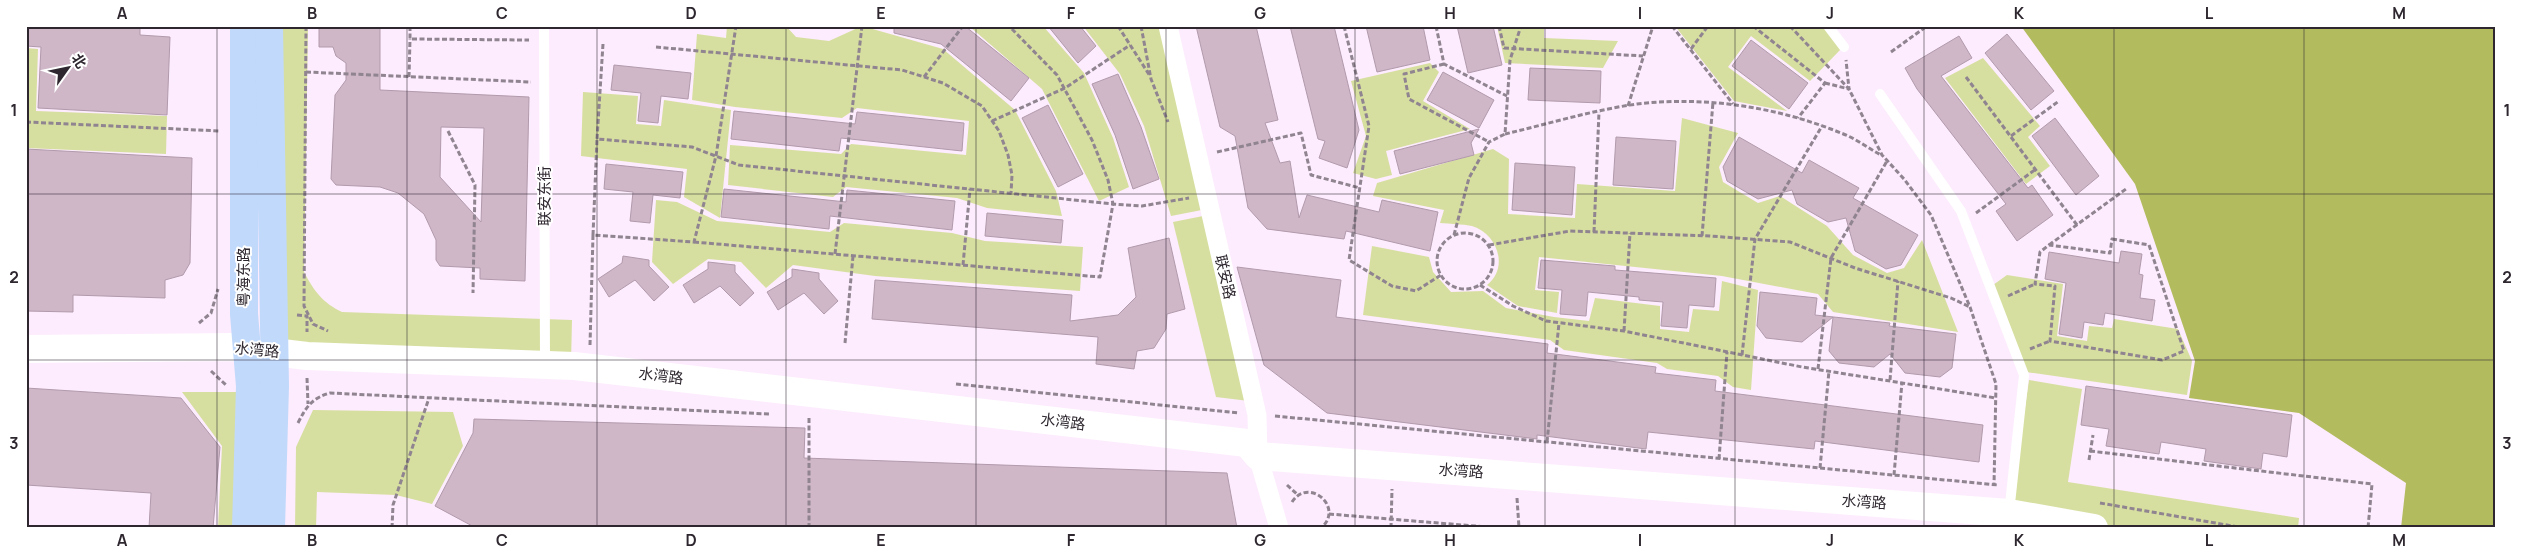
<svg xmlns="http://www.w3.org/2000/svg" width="2521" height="554" font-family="Manrope,'Noto Sans SC',sans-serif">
<rect width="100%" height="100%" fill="#fdecfd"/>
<g fill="#d7dfa0">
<path d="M273 26H308L304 272C314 291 323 303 342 312L572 320 571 363 279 346Z"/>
<polygon points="727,26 786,26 796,37 829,41 862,26 943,49 1015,110 1056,191 1062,216 987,208 957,198 846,187 833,197 728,185 730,145 841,154 851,144 966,155 969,121 857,108 842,118 735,107 692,100 697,34 726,38"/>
<polygon points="969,26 1043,26 1084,73 1113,138 1129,187 1099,201 1042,89"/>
<polygon points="1083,26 1166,26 1207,209 1171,216 1144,126 1120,74"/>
<polygon points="1497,26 1544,26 1544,38 1618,41 1603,68 1505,63"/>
<polygon points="1675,26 1824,26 1841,49 1810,81 1751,36 1728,67 1787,111 1734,101"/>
<polygon points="26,48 38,49 36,111 167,116 166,154 26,148"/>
<polygon points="1983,58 2040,126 2028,137 2050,166 2026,184 1945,78"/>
<polygon points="1430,63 1439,72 1423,101 1470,129 1386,151 1392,175 1376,179 1353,173 1366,136 1351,81"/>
<polygon points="583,92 638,96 636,124 661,126 664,100 731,110 720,218 684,197 687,169 581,156"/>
<path d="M1682 118 1738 133 1719 167 1723 182 1758 203 1780 196 1827 226 1853 255 1887 273 1904 268 1922 240 1958 332 1833 312 1818 294 1722 276 1539 257 1535 290 1559 292 1557 313 1518 306 1487 285C1509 268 1498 234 1472 226 1462 224 1450 224 1440 223L1444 210 1373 196 1377 183 1493 149 1509 159 1508 214 1575 218 1577 184 1675 191Z"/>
<polygon points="656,200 677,202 717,221 830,232 844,223 952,233 985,241 1083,247 1080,291 875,276 793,265 766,288 741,262 708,259 673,284 652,262"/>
<polygon points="1203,216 1249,401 1216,397 1173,222"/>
<polygon points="1372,246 1429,257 1433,272 1451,292 1483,291 1506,308 1554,317 1589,321 1595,298 1660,306 1660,329 1689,332 1693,309 1719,311 1722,281 1758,290 1751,390 1733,387 1718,376 1667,369 1657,363 1564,350 1550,340 1363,315"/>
<polygon points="2007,275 2063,284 2057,336 2087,341 2089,326 2112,328 2114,319 2178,329 2192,361 2187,395 2026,372 1993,285"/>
<polygon points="2029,380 2082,389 2068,482 2299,518 2298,528 2108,528 2010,512"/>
<polygon points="182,392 247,392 243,528 218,528 222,446"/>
<polygon points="313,410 453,412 463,446 432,504 396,495 317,492 316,528 295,528 296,447"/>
</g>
<polygon fill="#b2bb5e" points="2021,26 2495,26 2495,528 2401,528 2406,483 2299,413 2189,398 2195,361 2135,184"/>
<g fill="#cfb7c8" stroke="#b19aab" fill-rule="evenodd">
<polygon points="26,26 140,26 140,35 170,37 167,115 38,108 41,47 26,46"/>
<path d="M319 26H380V90L529 97 525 281 480 279V268L440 266 436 260V240L424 214 398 193 380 187 336 185 331 179 335 95 346 80V63L336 56 333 47H319ZM441 127 484 128 481 222 440 177Z"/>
<polygon points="894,26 965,26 1029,78 1011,101 941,44 894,33"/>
<polygon points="1048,26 1080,26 1096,46 1078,63"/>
<polygon points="1196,26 1256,26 1278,120 1265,123 1280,163 1290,161 1299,218 1307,195 1379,212 1382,200 1438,212 1430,251 1346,231 1344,239 1267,229 1248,208 1235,136 1220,127"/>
<polygon points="1290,26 1334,26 1359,130 1347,168 1319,158 1325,141 1318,139"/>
<polygon points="1366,26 1423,26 1430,60 1377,72"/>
<polygon points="1457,26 1493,26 1502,65 1468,73"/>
<polygon points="2007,34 2054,91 2031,110 1985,53"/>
<polygon points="1959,36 1972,58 1941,76 2028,188 2032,185 2053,215 2017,241 1996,211 2006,204 1917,89 1905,68"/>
<polygon points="1751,40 1808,83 1789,109 1732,66"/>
<polygon points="614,65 691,73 688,99 661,96 658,123 638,121 641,93 611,90"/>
<polygon points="1530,68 1601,71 1600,103 1528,100"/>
<polygon points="1443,72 1494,100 1479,128 1427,100"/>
<polygon points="1118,74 1141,127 1159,179 1133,189 1115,135 1092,84"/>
<polygon points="1048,105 1083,174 1058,187 1022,118"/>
<polygon points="734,111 855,124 857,112 964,123 962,151 841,138 839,151 731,139"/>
<polygon points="2055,118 2099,176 2076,195 2032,136"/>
<polygon points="1479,129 1471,143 1474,155 1400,174 1394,151"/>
<polygon points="1616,137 1676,141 1673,189 1613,185"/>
<polygon points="1739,137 1802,173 1809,160 1859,188 1853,198 1918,235 1901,265 1886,269 1855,251 1846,218 1828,222 1797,204 1792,190 1758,199 1727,181 1723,167"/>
<polygon points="26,149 192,158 190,263 183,275 165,280 165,298 73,295 73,312 26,311"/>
<polygon points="1515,163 1575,167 1572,215 1512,210"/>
<polygon points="606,164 683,172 680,198 653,195 650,223 630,221 633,192 604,189"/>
<polygon points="724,189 846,202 847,190 955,201 952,230 830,216 829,229 721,217"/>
<polygon points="987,213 1063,220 1061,243 985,236"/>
<polygon points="1169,238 1185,309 1167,314 1166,329 1154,348 1137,351 1134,369 1096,364 1098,337 872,319 875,280 1072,295 1070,321 1118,315 1136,297 1128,248"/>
<polygon points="2121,251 2142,254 2139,274 2143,275 2140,298 2155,300 2152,321 2105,313 2103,325 2084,322 2082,338 2059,334 2066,283 2045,279 2049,252 2119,263"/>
<polygon points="623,256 649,260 649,266 669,287 654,301 635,280 609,297 598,279 622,263"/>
<polygon points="1541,260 1615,266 1615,270 1716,278 1714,307 1689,305 1687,328 1661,326 1663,302 1639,300 1639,297 1588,292 1586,316 1560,314 1562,290 1538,288"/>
<polygon points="708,262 735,265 735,272 754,293 740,306 720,286 694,303 683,285 708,269"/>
<polygon points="1237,267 1341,280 1336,317 1548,344 1547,353 1656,367 1655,373 1716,380 1715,391 1983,425 1979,462 1815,441 1814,449 1648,432 1646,449 1537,435 1537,439 1327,413 1264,365"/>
<polygon points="792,269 819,273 819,279 838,301 824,314 804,293 778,310 767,292 792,277"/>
<polygon points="1760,292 1817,298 1815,315 1890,323 1889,326 1956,334 1952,368 1940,377 1905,373 1890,354 1874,367 1839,363 1829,351 1833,317 1802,342 1766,338 1757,326"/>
<polygon points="2086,386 2292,415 2287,457 2263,453 2261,469 2204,461 2206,449 2161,442 2159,454 2106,446 2109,429 2081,425"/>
<polygon points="26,388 181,398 220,447 213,528 149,528 151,493 26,485"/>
<polygon points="474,419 805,428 804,458 1227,473 1237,528 476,528 435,506 473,433"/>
</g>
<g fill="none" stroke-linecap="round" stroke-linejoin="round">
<g stroke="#8f8490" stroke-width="3" stroke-dasharray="5 2.5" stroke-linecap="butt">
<polyline points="306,26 304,306 313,324 328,331"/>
<polyline points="410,26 410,39 529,40"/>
<polyline points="1118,26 1150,76"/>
<polyline points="1141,26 1151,79 1168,122"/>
<polyline points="1344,26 1369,126 1349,260 1392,286 1416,291 1441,275"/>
<polyline points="1436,26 1444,64 1507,96"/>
<polyline points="1499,26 1504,48 1643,56"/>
<polyline points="1672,26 1733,104"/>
<polyline points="1753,26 1825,83 1798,118"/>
<polyline points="1790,26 1849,89 1882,155 1904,179 1931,215 1970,307 1996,384 1994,486"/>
<polyline points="603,44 597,139 692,147 739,165 1113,204 1142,206 1189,198"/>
<polyline points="656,47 902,70 943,83 982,106 999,131 1008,155 1012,175 1011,193"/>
<polyline points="1691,49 1708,26"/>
<polyline points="1891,52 1927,26"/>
<polyline points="1444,64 1404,74 1409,99 1489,142"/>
<polyline points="306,72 531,82"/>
<polyline points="409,77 410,39"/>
<polyline points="924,77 963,26"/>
<polyline points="1966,77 2077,225"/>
<polyline points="1825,83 1849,89 1846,60"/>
<polyline points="1628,106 1653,26"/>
<polyline points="992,121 1065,88 1130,45"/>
<polyline points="26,122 220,131"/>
<polyline points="448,131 475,185 473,293"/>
<path d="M1505 134C1548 124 1593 110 1637 104 1707 96 1777 107 1841 133 1855 138 1868 148 1881 155"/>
<polyline points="2011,136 2059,101"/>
<polyline points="1217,152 1301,133 1311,175 1360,188"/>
<polyline points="1976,213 2036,169"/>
<polyline points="1594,232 1599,112"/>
<circle cx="1465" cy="261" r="28"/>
<polyline points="593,235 597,139"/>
<polyline points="1454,235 1469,178 1489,142 1505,134 1510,60 1521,26"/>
<polyline points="1702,236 1713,102"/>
<polygon points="2112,239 2149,245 2184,351 2162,360 2050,341 2055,286 2035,284 2040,252 2049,245 2110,253"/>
<polyline points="694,242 1100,277 1113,204 1108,180 1092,140 1057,75 1009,26"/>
<polyline points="1489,245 1570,231 1710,236 1790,242 1855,268 1951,298 1970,307"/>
<polyline points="2049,245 2126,189"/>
<polyline points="835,254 862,26"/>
<polyline points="963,265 970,189"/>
<polyline points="1480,285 1513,306 1546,321 1624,331 1802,367 1996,398"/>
<polyline points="2008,296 2035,284"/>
<polyline points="297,315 307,316 307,332"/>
<polyline points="199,323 211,313 218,289"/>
<polyline points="1624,331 1630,233"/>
<polyline points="845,343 853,256"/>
<polyline points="590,345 593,235 694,242 716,156 736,26"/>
<polyline points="2030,349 2050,341"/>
<polyline points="1742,355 1755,239 1822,126"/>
<polyline points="1818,369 1831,258 1887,161"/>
<polyline points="211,371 226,385"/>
<polyline points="307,378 308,404"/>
<polyline points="1890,380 1898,281"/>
<polyline points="956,384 1239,413"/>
<polyline points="1275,416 1998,485"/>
<path d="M298 423C306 407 312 398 330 393L769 414"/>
<polyline points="1547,442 1559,323"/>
<polyline points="2090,451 2372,484 2368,528"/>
<polyline points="1719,459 1727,352"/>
<polyline points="2089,460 2093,435"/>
<polyline points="1820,468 1829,371"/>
<polyline points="1894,475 1902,382"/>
<polyline points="1287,485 1298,495"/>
<polyline points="1517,498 1519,528"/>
<path d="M1292 502C1309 476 1345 508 1321 528"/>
<polyline points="2100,503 2244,528"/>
<polyline points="1329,514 1499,528"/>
<polyline points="392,528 393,505 429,398"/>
<polyline points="809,528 809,417"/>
<polyline points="1391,528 1392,489"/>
</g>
<g stroke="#fff" stroke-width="10">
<polyline points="544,26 545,363"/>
<polyline points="1828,26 1844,47"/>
<polyline points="1880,94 1961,211 2024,375 2009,513 2011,528"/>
</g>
<polyline stroke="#fff" stroke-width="19" points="1168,26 1257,415 1258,456 1279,528"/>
<polyline stroke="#fff" stroke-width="28" points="26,349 233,347 307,356 574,366 1247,443 1258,456 2009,513 2094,528"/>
<g stroke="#c1d9fb" stroke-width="28">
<polyline points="244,26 244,314 250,386 246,528"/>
<polyline points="269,26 275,386 271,528"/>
</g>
</g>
<path fill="none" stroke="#2e272f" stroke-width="1" stroke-opacity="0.55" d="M217 26V528M407 26V528M597 26V528M786 26V528M976 26V528M1166 26V528M1355 26V528M1545 26V528M1735 26V528M1924 26V528M2114 26V528M2304 26V528M26 194H2495M26 360H2495"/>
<g text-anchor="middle" stroke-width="4" stroke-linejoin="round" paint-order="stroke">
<g font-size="15" fill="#2e272f" stroke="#fff">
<text transform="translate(545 196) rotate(-90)" y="5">联安东街</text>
<text transform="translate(244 277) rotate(-90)" y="5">粤海东路</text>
<text transform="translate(1225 277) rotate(77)" y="5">联安路</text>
<text transform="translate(257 350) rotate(5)" y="5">水湾路</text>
<text transform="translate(661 376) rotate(7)" y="5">水湾路</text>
<text transform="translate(1063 422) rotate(7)" y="5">水湾路</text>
<text transform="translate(1461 471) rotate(4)" y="5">水湾路</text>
<text transform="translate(1864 502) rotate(4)" y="5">水湾路</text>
</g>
</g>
<rect width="2521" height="554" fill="none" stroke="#ffffff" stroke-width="55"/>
<g transform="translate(68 68) rotate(57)" stroke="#ffffff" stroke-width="4" paint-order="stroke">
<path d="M0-4L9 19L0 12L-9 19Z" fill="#2e272f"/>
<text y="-8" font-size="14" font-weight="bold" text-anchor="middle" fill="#2e272f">北</text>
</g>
<rect x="28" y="28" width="2466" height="498" fill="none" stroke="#2e272f" stroke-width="2"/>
<g font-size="16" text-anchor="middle" font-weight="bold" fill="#2e272f">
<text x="122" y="19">A</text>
<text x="312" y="19">B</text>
<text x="502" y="19">C</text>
<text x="691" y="19">D</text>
<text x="881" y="19">E</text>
<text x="1071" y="19">F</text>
<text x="1260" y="19">G</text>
<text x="1450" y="19">H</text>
<text x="1640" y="19">I</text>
<text x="1830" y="19">J</text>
<text x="2019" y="19">K</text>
<text x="2209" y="19">L</text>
<text x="2399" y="19">M</text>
<text x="14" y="116">1</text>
<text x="2507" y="116">1</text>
<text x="14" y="283">2</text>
<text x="2507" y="283">2</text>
<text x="14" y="449">3</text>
<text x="2507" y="449">3</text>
<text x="122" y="546">A</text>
<text x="312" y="546">B</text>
<text x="502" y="546">C</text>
<text x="691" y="546">D</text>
<text x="881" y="546">E</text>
<text x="1071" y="546">F</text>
<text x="1260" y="546">G</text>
<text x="1450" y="546">H</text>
<text x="1640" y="546">I</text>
<text x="1830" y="546">J</text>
<text x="2019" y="546">K</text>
<text x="2209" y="546">L</text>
<text x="2399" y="546">M</text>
</g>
</svg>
